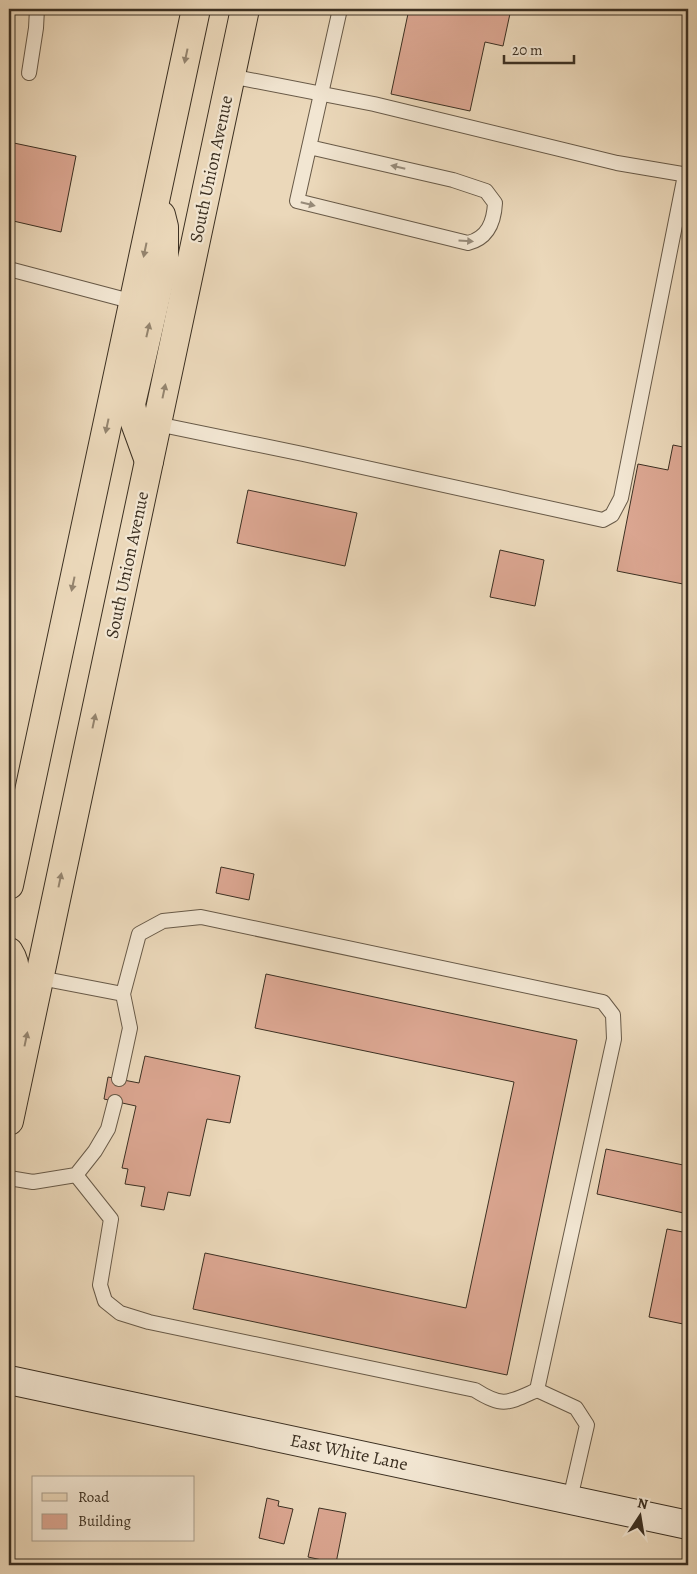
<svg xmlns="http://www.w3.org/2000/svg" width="697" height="1574" font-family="Alegreya,serif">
<rect width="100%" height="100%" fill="#ebd8ba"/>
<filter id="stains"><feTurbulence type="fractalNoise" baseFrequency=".004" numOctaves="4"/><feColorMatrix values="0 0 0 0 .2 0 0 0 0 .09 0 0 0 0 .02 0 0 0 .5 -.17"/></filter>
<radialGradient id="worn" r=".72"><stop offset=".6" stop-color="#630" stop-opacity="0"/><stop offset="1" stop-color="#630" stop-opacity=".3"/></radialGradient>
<g fill="#dba691" stroke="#3c3022">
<polygon points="409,9 511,9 503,46 485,42 470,111 391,94"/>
<polygon points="688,114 688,139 683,138"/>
<polygon points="9,142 76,156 61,232 9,220"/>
<polygon points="673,445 688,448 688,585 617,571 638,464 668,470"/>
<polygon points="248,490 357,513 345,566 237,543"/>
<polygon points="500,550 544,560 535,606 490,597"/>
<polygon points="221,867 254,874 249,900 216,893"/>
<polygon points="266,974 577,1040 507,1375 193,1309 205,1253 466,1308 514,1082 255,1028"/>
<polygon points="145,1056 240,1076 230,1123 207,1119 190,1196 168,1192 164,1210 141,1206 145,1187 125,1184 128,1169 122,1168 136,1106 104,1099 108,1077 139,1083"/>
<polygon points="606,1149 688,1166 688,1214 597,1194"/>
<polygon points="667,1229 688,1233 688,1325 649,1317"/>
<polygon points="267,1498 279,1501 278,1506 293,1509 284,1544 259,1538"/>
<polygon points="319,1508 346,1513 336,1563 308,1557"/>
</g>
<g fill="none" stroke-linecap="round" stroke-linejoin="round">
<defs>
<g id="lane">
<polyline points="29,73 36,28 37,9"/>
<polyline points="230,76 374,104 617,163 688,175"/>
<path d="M309 147 453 180 486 191 495 203C494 222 488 238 468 243L297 201 340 9"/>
<polyline points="9,269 134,302"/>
<polyline points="157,424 303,454 603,520 612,515 621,498 685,175"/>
<polyline points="40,978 123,994"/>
<path d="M76 1175 111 1219 100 1285 105 1301 120 1313 149 1322 475 1390C503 1408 508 1403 537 1390L614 1039 613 1015 603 1002 201 917 163 921 139 934 123 994 130 1028 119 1079"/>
<polyline points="9,1178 33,1182 76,1175 95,1151 108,1129 115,1102"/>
<polyline points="537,1390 576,1408 587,1425 570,1499"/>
</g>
<polyline id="secondary" points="9,1380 688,1525"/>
<g id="primary">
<polyline points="149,461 134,420 131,404 164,261 164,227 161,215"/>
<polyline points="9,885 196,9"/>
<path d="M9 952C21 970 13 995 9 1015"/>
<polyline points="9,1121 245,9"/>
</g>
</defs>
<use href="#lane" stroke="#685a48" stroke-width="16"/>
<use href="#secondary" stroke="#3c3022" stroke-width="30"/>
<use href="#primary" stroke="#3c3022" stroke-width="30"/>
<use href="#lane" stroke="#f2e6d2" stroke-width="14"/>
<use href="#secondary" stroke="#f2e6d2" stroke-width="28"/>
<use href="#primary" stroke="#ebd8ba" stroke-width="28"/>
</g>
<defs><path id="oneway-solid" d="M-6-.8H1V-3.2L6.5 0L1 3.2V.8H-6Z" transform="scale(1.25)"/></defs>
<g fill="#94846e">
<use href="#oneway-solid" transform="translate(186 56) rotate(102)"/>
<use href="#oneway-solid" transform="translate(145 250) rotate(102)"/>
<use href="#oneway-solid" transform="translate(148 330) rotate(-77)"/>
<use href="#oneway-solid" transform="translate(164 391) rotate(-78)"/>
<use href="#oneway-solid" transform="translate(107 426) rotate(102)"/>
<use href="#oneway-solid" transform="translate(73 584) rotate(102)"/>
<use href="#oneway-solid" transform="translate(94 721) rotate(-78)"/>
<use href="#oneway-solid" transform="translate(60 880) rotate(-78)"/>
<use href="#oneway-solid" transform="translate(26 1039) rotate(-78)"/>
</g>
<g fill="#978b7a">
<use href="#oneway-solid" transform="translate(398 167) rotate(-167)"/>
<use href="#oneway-solid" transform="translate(308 204) rotate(14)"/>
<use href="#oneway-solid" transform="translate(466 241) rotate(4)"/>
</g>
<g text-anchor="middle" stroke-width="4.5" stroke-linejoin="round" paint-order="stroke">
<g font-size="18" fill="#3c3022" stroke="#f2e6d2">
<text transform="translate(211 169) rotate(-78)" y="6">South Union Avenue</text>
<text transform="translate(127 565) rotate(-78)" y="6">South Union Avenue</text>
<text transform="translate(349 1452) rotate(12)" y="6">East White Lane</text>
</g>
</g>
<rect width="697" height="1574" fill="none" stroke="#ebd8ba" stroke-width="30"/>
<rect x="10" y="10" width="677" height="1554" fill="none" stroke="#3c3022" stroke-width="2.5"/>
<rect x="15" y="15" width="667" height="1544" fill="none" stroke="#3c3022"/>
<rect x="32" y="1476" width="162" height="65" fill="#f2e6d2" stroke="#a99d8c"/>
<rect x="42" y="1493" width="25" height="8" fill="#ebd8ba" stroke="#a99d8c"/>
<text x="78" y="1502" font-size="15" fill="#3c3022">Road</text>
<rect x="42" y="1514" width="25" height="15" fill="#dba691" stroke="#a99d8c"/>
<text x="78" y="1526" font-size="15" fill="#3c3022">Building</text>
<g transform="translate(640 1516) rotate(12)" stroke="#f2e6d2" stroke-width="4" paint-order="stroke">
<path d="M0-4L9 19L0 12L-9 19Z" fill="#3c3022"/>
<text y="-8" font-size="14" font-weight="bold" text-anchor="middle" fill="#3c3022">N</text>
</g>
<path d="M504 55v8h70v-8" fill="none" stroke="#3c3022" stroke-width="2.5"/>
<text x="512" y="55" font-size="15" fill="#3c3022" stroke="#f2e6d2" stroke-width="4" paint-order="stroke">20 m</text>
<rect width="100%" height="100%" filter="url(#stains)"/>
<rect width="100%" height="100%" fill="url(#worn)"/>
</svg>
